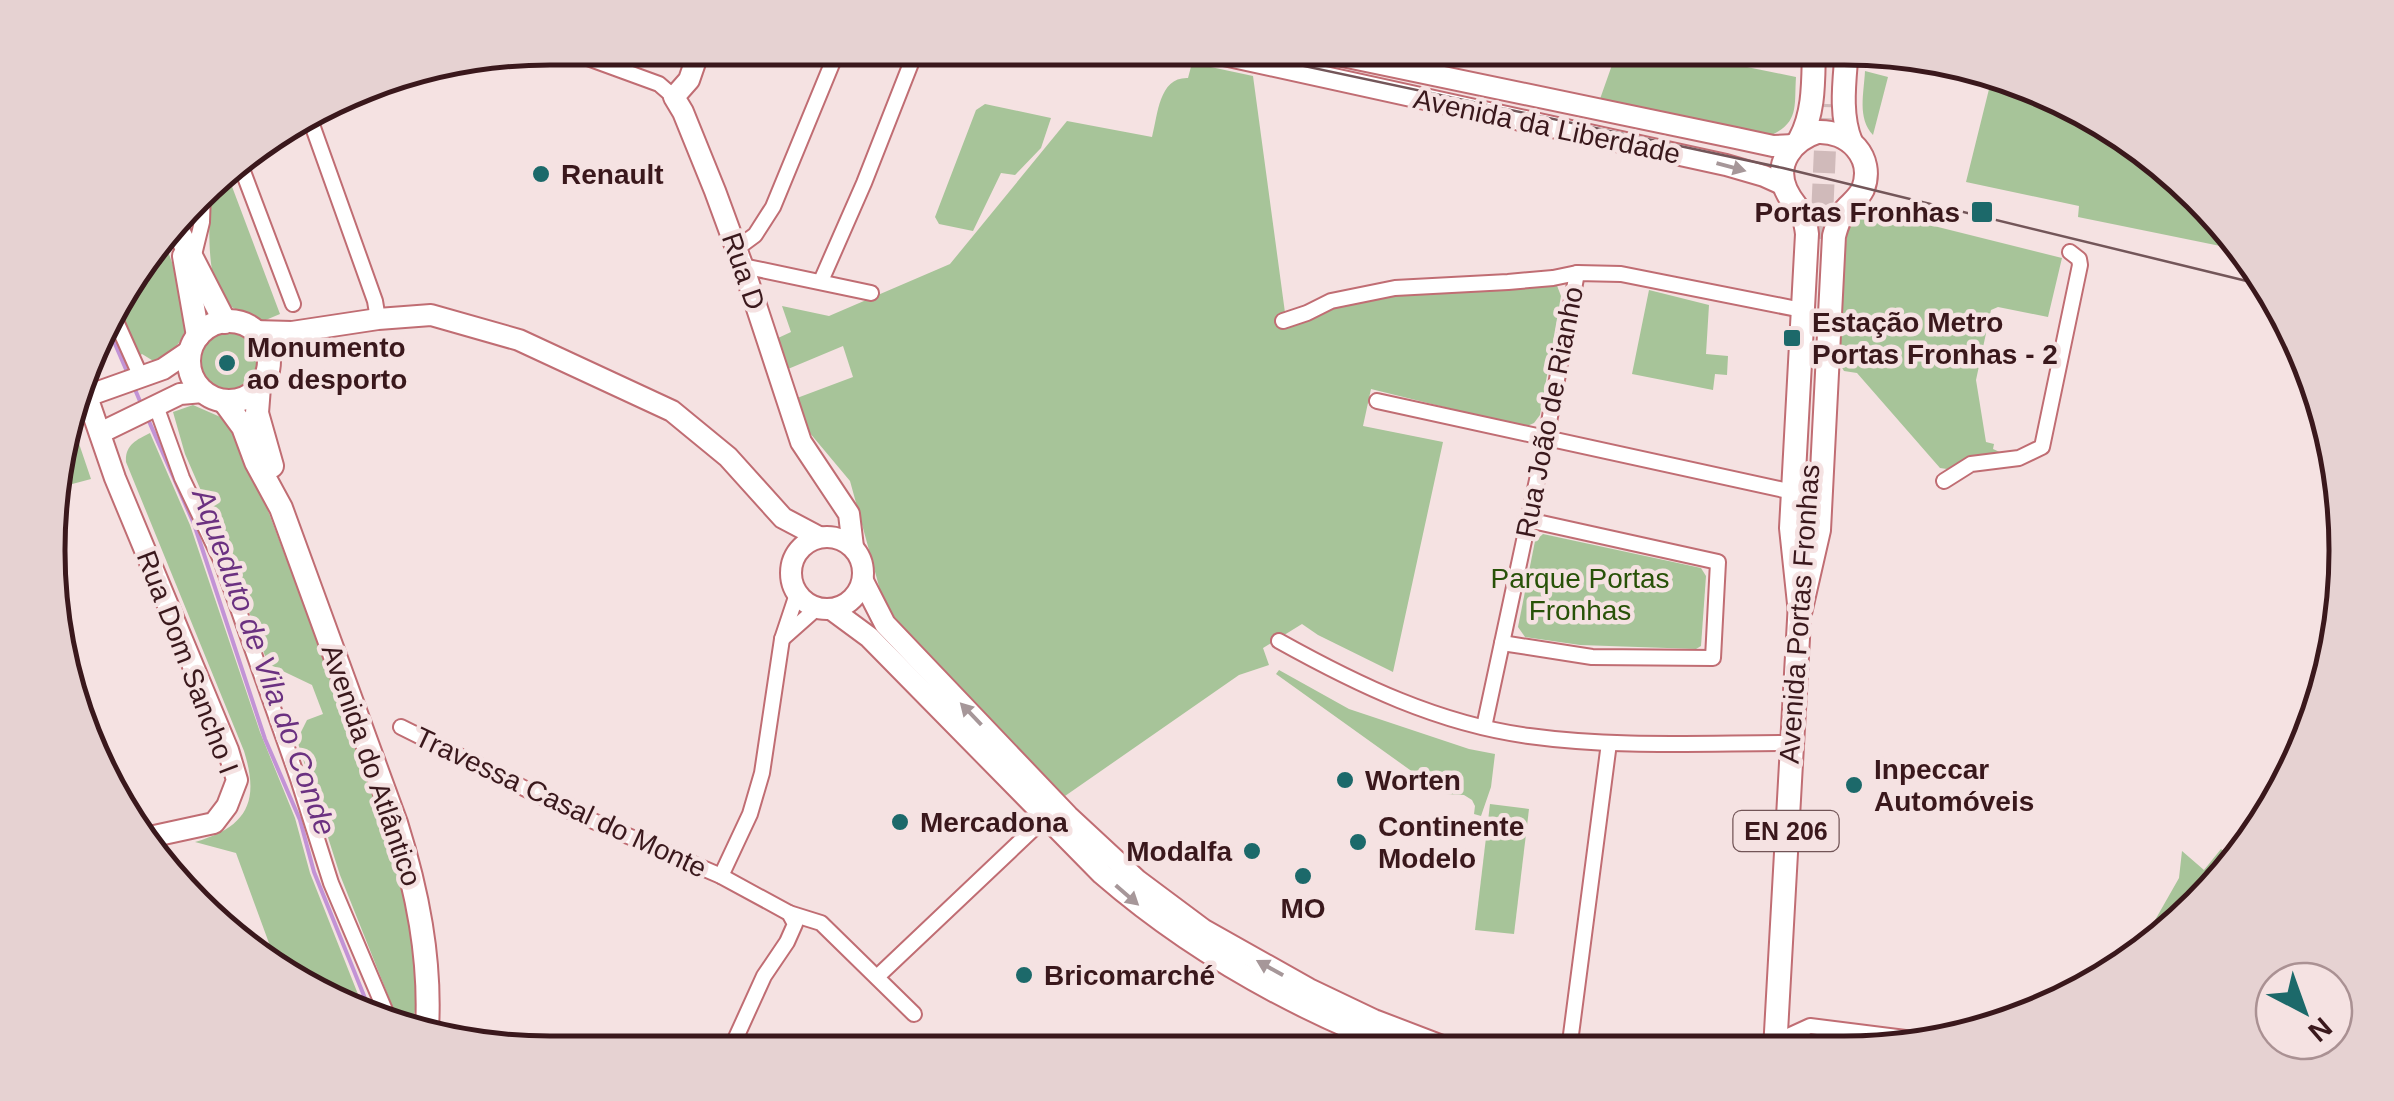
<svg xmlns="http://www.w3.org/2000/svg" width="2394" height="1101" font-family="Arial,sans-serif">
<rect width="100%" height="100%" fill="#f5e2e2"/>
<g fill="#a7c499">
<path d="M1618 48H1654L1796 77C1794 106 1800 123 1769 136L1600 99Z"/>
<path d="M1192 63 1253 76 1286 320 1380 291 1556 283 1561 296 1540 415 1534 423 1525 427 1371 389 1363 426 1443 442 1393 672 1318 635 1302 624 1263 648 1269 665 1239 675 1065 796 885 608 850 481 809 432 797 398 853 377 843 346 788 369 778 338 791 332 782 306 829 316 950 264 1067 121 1152 137C1158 114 1159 77 1188 78Z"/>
<path d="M1865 71 1888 77 1873 135C1857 118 1864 93 1865 71Z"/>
<polygon points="1992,77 2035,86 2199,194 2235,249 2078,217 2079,206 1966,182"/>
<polygon points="985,104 1051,118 1041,148 1015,175 1001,173 973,231 939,224 935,217 976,110"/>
<path d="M225 168 280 314 261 322C251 314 236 311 227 304 203 284 210 210 211 182Z"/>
<polygon points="1882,213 2062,258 2048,317 1998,307 1991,310 1976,380 1986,442 1994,444 1993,449 2013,458 1947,469 1940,468 1857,373 1844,371 1838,361 1847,230 1859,219"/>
<path d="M164 239C169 257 189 304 188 318 186 337 172 357 155 362L142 354 138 357 113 304Z"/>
<polygon points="1649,290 1709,305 1706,354 1728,356 1727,375 1715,374 1713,390 1632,374"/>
<circle cx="227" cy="362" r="32"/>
<polygon points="193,405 225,419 259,487 389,829 409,912 418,985 413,1026 399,1023 340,875 297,740 307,720 323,714 312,685 268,664 223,541 185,454 173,412"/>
<polygon points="70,417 91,479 61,487 57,490 57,453"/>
<path d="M150 433 190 525 260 732 295 818 310 873 367 1017 359 1015 277 965 236 853 195 842C247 827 260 802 244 751L126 462C125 445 136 440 150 433Z"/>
<polygon points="1543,534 1701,568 1706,576 1701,646 1696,649 1580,645 1525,637 1518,627 1535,541"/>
<polygon points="1279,670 1349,709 1469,749 1495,754 1491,787 1481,816 1474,814 1475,806 1472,800 1464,795 1446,794 1431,785 1276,674"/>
<polygon points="1490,804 1529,809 1514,934 1475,930"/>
<polygon points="2221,849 2233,859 2227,873 2150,949 2107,974 2150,929 2179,878 2182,851 2204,870"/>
</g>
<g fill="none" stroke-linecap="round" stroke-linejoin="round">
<g stroke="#c293d6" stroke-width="4">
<polyline points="106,323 128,374"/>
<polyline points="134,387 142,406"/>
<polyline points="148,419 194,524 265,739 300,820 314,872 373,1018"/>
</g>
<polyline stroke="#d0baba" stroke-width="22" stroke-dasharray="22 11" stroke-linecap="butt" points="1821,239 1827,104"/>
<defs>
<g id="street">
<polyline points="565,48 574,53 659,84 674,97"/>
<polyline points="310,119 375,301 378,319"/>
<polyline points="239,161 293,304"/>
<polyline points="736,249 755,235 773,207 836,54"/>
<polyline points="193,259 202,222 203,192"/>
<polyline points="743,266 871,293"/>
<polyline points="821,281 864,183 917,48"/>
<polyline points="111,310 141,377"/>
<polyline points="1283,321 1307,313 1331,301 1395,288 1508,282 1553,278 1577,273 1621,274 1802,310"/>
<polyline points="1377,401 1793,492"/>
<polyline points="156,406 182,478 221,560 298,779 331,883 390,1022"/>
<polyline points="1944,481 1971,464 2019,458 2042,447 2080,265 2079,259 2070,252"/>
<polyline points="782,639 817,608"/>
<path d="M1279 641C1358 685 1439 724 1529 736 1616 748 1704 743 1791 743"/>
<polyline points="1502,643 1592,657 1713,658 1718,562 1528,520"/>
<polyline points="401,727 570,811 721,876 789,913 795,924 787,942 764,976 729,1053"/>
<polyline points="1484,727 1546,438 1577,273"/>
<polyline points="721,876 750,814 762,773 782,639 797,594"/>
<polyline points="789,913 821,923 914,1014"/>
<polyline points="877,977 1046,817"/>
<polyline points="1775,1042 1810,1026 1937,1042"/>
<polyline points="1569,1050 1609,743"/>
</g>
<g id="secondary">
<polyline points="700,48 689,80 674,97 683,112 715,191 747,278 801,442 849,514 853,547"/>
<polyline points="1192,48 1726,165 1764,176 1784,185"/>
<polyline points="1304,48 1736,138 1773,146 1794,145"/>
<polyline points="254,331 292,332 378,319 431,315 519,340 672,411 728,457 783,518 819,537"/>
<polyline points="268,358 292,332"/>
<polyline points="83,385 115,478 228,750 237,780 227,806 214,823 145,838"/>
<polyline points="87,396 163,369 191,350"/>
<polyline points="100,433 180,394 203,392"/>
<circle cx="827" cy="573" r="36"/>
<polyline points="863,581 885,624 1068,816 1137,880 1204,930 1309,989 1374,1020 1455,1051"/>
<path d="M831 609 869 637 1102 874C1192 952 1295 1009 1406 1051"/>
</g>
<g id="primary">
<path d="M1847 48C1845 78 1839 113 1851 142"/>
<path d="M1817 132C1848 130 1875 157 1863 189 1859 197 1854 201 1848 207 1840 215 1837 225 1834 236L1819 530 1800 613 1791 528 1807 234C1804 207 1795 210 1786 190 1774 164 1792 140 1817 132Z"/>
<path d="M1800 139C1815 111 1813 79 1814 48"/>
<polyline points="175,225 225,322"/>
<polyline points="184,256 198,336"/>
<circle cx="229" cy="361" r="40"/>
<polyline points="259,387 257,413 272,466"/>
<path d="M224 401 243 427 256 462 281 508 396 823C417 890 431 958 427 1029"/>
<polyline points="1775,1050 1800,602"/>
</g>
</defs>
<use href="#street" stroke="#c06d73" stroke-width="18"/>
<use href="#secondary" stroke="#c06d73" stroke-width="24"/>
<use href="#primary" stroke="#c06d73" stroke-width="26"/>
<use href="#street" stroke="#fff" stroke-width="14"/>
<use href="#secondary" stroke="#fff" stroke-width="20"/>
<use href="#primary" stroke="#fff" stroke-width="22"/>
<polyline stroke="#735659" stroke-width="2.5" points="1220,48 1783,168 2259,284"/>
</g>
<defs><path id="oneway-solid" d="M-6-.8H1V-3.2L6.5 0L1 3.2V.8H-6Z" transform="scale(2.5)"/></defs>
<g fill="#a69799">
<use href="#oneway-solid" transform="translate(1731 167) rotate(15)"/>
<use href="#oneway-solid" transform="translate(971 714) rotate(-134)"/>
<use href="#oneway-solid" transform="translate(1127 895) rotate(41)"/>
<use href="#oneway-solid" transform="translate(1270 968) rotate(-151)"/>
</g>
<g fill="#1c696a" stroke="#f5e2e2" stroke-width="4">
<circle cx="541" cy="174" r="10"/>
<rect x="1970" y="200" width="24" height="24" rx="5"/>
<rect x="1782" y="328" width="20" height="20" rx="5"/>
<circle cx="227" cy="363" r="10"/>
<circle cx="1345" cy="780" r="10"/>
<circle cx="1854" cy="785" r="10"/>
<circle cx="900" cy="822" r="10"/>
<circle cx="1358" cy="842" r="10"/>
<circle cx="1252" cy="851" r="10"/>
<circle cx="1303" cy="876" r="10"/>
<circle cx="1024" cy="975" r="10"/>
</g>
<g text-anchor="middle" stroke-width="9" stroke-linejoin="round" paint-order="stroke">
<rect fill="#f5e2e2" stroke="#725557" stroke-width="2.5" x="1733.5" y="811" width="105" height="40" rx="8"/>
<g font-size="25" font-weight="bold" fill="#3a181c">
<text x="1786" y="840">EN 206</text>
</g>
<g font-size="28" fill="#3a181c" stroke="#f5e2e2">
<text transform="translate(1547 126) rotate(12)" y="10">Avenida da Liberdade</text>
<text transform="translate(744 271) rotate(71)" y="10">Rua D</text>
<text transform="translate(1549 412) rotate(-79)" y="10">Rua João de Rianho</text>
<text transform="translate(1799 614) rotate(-86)" y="10">Avenida Portas Fronhas</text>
<text transform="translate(188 662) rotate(69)" y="10">Rua Dom Sancho I</text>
<text transform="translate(372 765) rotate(71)" y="10">Avenida do Atlântico</text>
<text transform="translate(561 802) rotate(25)" y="10">Travessa Casal do Monte</text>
</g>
<g font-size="28" font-weight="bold" fill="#3a181c" stroke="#f5e2e2" text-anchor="start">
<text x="561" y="184">Renault</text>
<text x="1960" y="222" text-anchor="end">Portas Fronhas</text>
<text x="1812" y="332">Estação Metro<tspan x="1812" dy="32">Portas Fronhas - 2</tspan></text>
<text x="247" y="357">Monumento<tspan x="247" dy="32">ao desporto</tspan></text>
<text x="1874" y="779">Inpeccar<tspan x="1874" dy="32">Automóveis</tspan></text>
<text x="1365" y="790">Worten</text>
<text x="920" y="832">Mercadona</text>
<text x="1378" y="836">Continente<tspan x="1378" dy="32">Modelo</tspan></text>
<text x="1232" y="861" text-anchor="end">Modalfa</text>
<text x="1303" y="918" text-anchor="middle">MO</text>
<text x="1044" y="985">Bricomarché</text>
</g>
<g font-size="28" fill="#285208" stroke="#f5e2e2">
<text x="1580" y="588">Parque Portas<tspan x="1580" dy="32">Fronhas</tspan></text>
</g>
<g font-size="30" font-style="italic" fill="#6b3181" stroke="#f5e2e2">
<text transform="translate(264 662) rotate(70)" y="10">Aqueduto de Vila do Conde</text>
</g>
</g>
<path d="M0 0H2394V1101H0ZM550 65H1844A485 485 0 0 1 2329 550V551A485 485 0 0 1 1844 1036H550A485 485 0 0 1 65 551V550A485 485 0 0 1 550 65Z" fill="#e6d2d2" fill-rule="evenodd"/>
<path fill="none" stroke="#3a181c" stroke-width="5" d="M550 65H1844A485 485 0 0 1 2329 550V551A485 485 0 0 1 1844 1036H550A485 485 0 0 1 65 551V550A485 485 0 0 1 550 65Z"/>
<g transform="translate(2304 1011) rotate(139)"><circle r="48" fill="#f5e2e2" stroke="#aa9193" stroke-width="2.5"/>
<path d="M0-8L18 38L0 25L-18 38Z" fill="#1c696a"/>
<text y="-15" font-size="28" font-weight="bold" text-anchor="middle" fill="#3a181c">N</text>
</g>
</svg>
